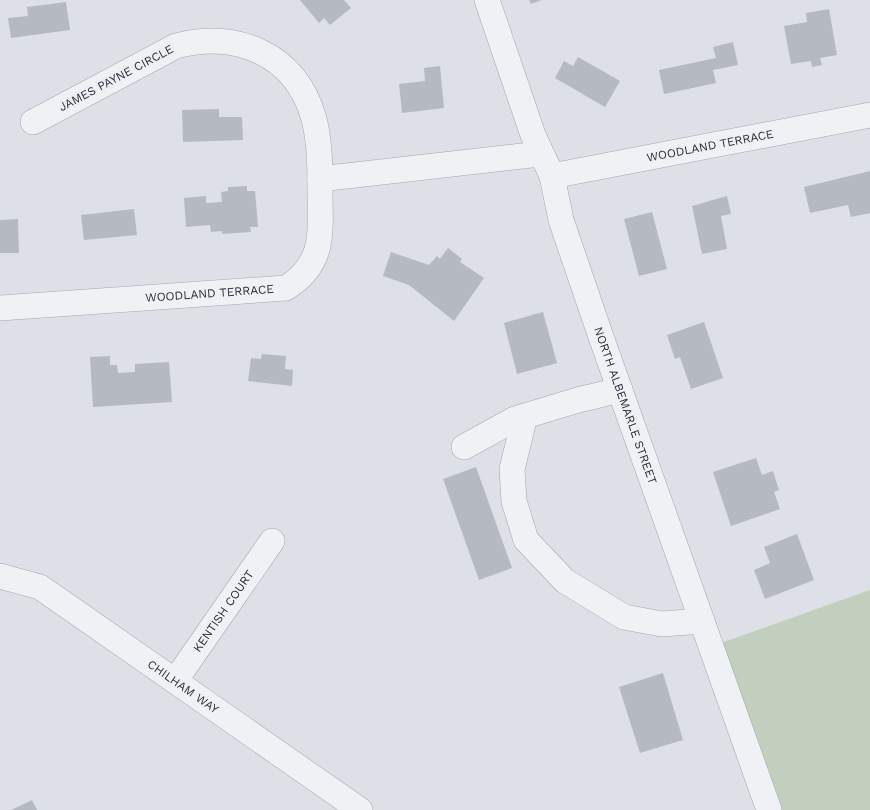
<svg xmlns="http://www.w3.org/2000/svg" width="870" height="810" font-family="'Work Sans',sans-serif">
<rect width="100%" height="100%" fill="#dde0e6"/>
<polygon fill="#c2cfbf" points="870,590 870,810 779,810 721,643"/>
<g fill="#b5b9c2">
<polygon points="300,0 344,0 351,8 330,25 324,18 319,23"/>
<polygon points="529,0 542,0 531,4"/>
<polygon points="66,2 70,30 11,38 8,18 28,16 27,7"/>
<polygon points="829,9 837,55 820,58 822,65 812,67 811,61 791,64 784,26 807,22 806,13"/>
<polygon points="733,42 738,65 713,70 716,83 664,94 659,70 716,58 713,47"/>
<polygon points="578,57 620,81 605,107 555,78 564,61 573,66"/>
<polygon points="440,66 444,108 402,113 399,84 425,81 424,68"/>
<polygon points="219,109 219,117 242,117 243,140 183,142 182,110"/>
<polygon points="870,171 870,213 851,217 848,205 810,213 804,187"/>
<polygon points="247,186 247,191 255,191 258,227 250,227 251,232 222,234 222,231 211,232 210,225 186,227 184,198 206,196 206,203 222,202 221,192 228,191 228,187"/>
<polygon points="727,196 731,214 721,216 727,249 702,254 692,206"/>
<polygon points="134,209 137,235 84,240 81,215"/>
<polygon points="652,212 667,269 639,276 624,219"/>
<polygon points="18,219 19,253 0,253 0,220"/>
<polygon points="448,248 462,259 460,262 484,278 454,321 409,285 383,276 391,252 429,265 437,256 440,259"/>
<polygon points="543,312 557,363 517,374 504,323"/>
<polygon points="704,322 723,378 691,389 680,357 675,359 667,335"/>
<polygon points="262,354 286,356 285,369 293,370 292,386 248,381 251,358 261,359"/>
<polygon points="110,356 110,365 117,365 118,373 135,372 135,364 169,362 172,402 93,407 90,357"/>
<polygon points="756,458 762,475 773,471 779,490 774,492 780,509 731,526 713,472"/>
<polygon points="476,467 512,568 479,580 443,479"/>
<polygon points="797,534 814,580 765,599 754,570 770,563 764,547"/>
<polygon points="663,673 683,740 640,753 619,687"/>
<polygon points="32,800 37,810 11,810"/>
</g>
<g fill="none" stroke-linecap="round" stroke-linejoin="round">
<defs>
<g id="minor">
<path id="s1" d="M487 0 533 135 552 176 561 220 600 334 769 810"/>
<path id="s2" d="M552 176 870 115"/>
<polyline points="320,179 540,154"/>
<path id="s3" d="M0 308 286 288C326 263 320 232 320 191 320 168 320 142 314 119 296 54 237 30 176 46L33 122"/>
<polyline points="525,416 512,469 514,501 526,540 565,581 624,617 662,624 702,621"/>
<polyline points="464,447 515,419 578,400 620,390"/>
<path id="s4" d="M0 576 40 587 360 810"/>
<path id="s5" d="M175 681 272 541"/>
</g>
</defs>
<use href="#minor" stroke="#a3a7af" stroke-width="26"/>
<use href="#minor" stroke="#eff1f4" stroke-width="25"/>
</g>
<g text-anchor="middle" stroke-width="5" stroke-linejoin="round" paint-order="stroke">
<g font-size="12" fill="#282d3b" stroke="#eceff4">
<text transform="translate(116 78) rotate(-28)" y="4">JAMES PAYNE CIRCLE</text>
<text dy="4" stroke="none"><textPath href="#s2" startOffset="161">WOODLAND TERRACE</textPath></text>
<text dy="4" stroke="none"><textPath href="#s3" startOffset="210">WOODLAND TERRACE</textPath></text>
<text dy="4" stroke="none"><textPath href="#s1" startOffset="429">NORTH ALBEMARLE STREET</textPath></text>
<text dy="4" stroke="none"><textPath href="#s5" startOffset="85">KENTISH COURT</textPath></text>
<text dy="4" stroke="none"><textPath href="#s4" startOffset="216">CHILHAM WAY</textPath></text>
</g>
</g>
</svg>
